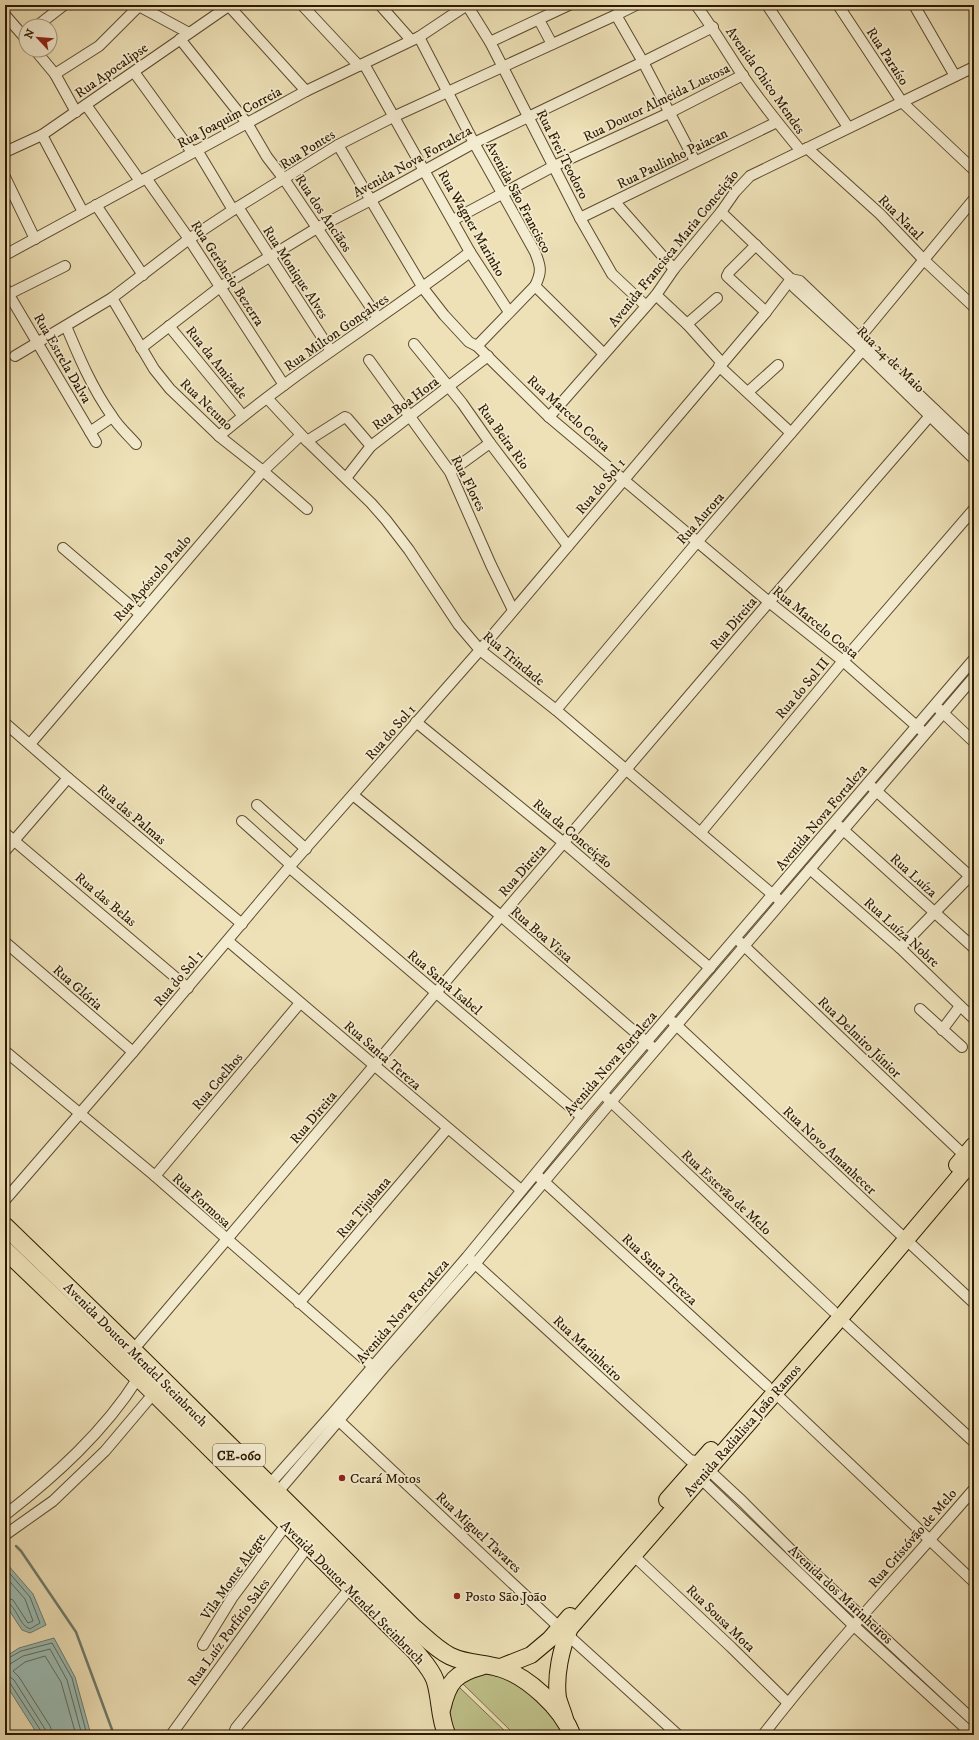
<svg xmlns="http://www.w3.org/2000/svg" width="979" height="1740" font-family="'IM FELL DW Pica',serif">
<rect width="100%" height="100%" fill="#eee1b7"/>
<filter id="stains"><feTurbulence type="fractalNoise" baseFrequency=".005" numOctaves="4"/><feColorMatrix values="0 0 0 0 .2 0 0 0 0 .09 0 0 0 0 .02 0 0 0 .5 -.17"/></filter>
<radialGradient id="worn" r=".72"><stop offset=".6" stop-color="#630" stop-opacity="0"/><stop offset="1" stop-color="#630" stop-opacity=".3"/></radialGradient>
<g fill="#bfc18a" stroke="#766d46">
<polygon points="488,1673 516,1680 551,1714 564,1735 515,1735 461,1682 477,1674"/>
<path d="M459 1687 509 1735H456C448 1718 446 1702 459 1687Z"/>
</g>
<g fill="#9bbcb4" stroke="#6f7b6c">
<polygon points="5,1564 7,1564 33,1594 46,1625 30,1633 22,1630 5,1604"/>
<polygon points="54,1638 75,1677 91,1735 38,1735 5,1683 5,1657 19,1648"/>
</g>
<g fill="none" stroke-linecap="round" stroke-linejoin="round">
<g stroke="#646a5a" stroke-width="1">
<path d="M5 1568 30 1597 40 1623 30 1629C18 1625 17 1604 5 1602"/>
<polyline points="5,1576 25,1599 33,1621 28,1623 13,1600 5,1597"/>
<polyline points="5,1660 21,1651 52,1643 72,1678 87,1735"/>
<polyline points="5,1665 10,1664 23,1656 50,1649 67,1680 82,1735"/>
<polyline points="5,1676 10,1677 14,1680 45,1729 47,1735"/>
<polyline points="5,1681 10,1683 41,1731 41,1735"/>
<polyline points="53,1735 50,1726 19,1677 13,1671 25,1662 45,1656 61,1682 76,1735"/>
</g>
<polyline stroke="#6f7b6c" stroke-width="2.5" points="16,1546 21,1551 76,1632 114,1735"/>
<defs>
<g id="minor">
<polyline points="137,5 189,33"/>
<polyline points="302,5 359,66"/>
<polyline points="380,5 411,40"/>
<polyline points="467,5 490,42 580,218 612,274 646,306"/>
<path d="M696 5C713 28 727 52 743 76 761 102 781 127 801 151"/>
<polyline points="767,5 848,127"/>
<polyline points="838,5 902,102 974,170"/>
<polyline points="914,5 955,76"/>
<polyline points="229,6 306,91"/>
<polyline points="5,15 26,39"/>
<polyline points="616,15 643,62 695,161"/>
<polyline points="539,20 552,44"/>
<polyline points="37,26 64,5"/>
<path d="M419 37 474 143 535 252C541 267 542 272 535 286L603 353"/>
<polyline points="180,39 247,123 267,157 284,179 378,318"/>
<polyline points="490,42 569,5"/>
<polyline points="35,50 55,74 76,112"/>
<polyline points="364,64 470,252 509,312"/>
<polyline points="134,72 192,152"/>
<polyline points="55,74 99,46 139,6"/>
<polyline points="86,105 140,181"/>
<polyline points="42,135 83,212"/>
<polyline points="338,145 423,288 444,315 469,342 477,346 549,417 769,602 843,661 921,730"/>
<polyline points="807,148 880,214 923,259 974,307"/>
<polyline points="197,150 233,210"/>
<polyline points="5,152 42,135 230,5"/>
<polyline points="5,177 35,239"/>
<polyline points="146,178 189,239 284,385"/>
<polyline points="615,202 674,269"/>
<polyline points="96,205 143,275"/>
<polyline points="238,207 331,351"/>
<polyline points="721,212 791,279 794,287 855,343 974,459"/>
<polyline points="580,218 777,122"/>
<polyline points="453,220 554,166 669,113 743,75"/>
<polyline points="756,245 729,272 727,276 766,312"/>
<polyline points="5,255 306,91 419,37 467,5"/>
<polyline points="791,279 800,281 974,447"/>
<polyline points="5,288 96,442"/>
<polyline points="9,294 65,266"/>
<polyline points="656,295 687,324 722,363"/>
<polyline points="112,298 154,369 170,389 219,436 263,471 307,509"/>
<polyline points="687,324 717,298"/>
<path d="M66 326C79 357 92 388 112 416 118 426 128 435 136 444"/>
<polyline points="169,326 243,416"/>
<polyline points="856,342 974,199"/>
<polyline points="414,344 462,403 490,443 568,546"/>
<polyline points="477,346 535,286"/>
<polyline points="141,348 220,287 317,228 371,200 474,143 643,62 713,27"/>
<polyline points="15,356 112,298 189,239 233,210 338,145 393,117 616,15 636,5"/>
<polyline points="369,360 450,472 491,565 513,610"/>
<polyline points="719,366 791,433"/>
<polyline points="748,392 778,365"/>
<polyline points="267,398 307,441 371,503 386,520 409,550 458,624 480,650 556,710 778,899"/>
<polyline points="549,417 656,295 674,269 721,212 735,192 750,176 974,67"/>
<polyline points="90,432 112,417"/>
<path d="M219 436C298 369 388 315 470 252"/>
<polyline points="307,441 345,417 347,418 371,446"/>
<polyline points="450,472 490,443"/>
<polyline points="346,478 371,446 488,356"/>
<polyline points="63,548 140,614"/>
<polyline points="939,709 974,742"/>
<polyline points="556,710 698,541 867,345"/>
<polyline points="416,722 564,843 710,968"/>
<polyline points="5,723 68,778 242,924"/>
<polyline points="30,744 263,471 301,435"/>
<polyline points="872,787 974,880"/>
<polyline points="353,795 501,916 651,1046"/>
<polyline points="257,805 306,849"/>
<polyline points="242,821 291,865"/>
<polyline points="839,826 974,948"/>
<polyline points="701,832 843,661 974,509"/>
<polyline points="5,833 188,988"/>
<polyline points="5,851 68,778"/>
<polyline points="290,868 582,1117"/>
<polyline points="810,869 900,948 974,1019"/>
<polyline points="228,941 521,1190"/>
<polyline points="5,942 133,1052"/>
<polyline points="740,942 965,1156"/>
<polyline points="900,948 970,876"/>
<polyline points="920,1009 962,1047"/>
<polyline points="673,1022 974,1303"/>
<polyline points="942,1030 960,1006"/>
<polyline points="5,1051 155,1176 377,1370"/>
<polyline points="606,1097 833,1311"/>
<polyline points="155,1176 300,1003"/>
<polyline points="539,1177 767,1386"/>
<polyline points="5,1200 133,1052 291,865 480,650 766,312 791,279"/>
<polyline points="471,1260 690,1460 700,1462 742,1501 806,1565 974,1721"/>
<polyline points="299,1303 447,1129"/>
<polyline points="840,1318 974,1442"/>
<polyline points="133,1350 501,916 769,602 935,410"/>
<polyline points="774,1392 974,1582"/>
<polyline points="335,1417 560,1628 678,1735"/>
<polyline points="697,1475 853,1625 973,1735"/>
<polyline points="269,1485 332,1414 467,1257 582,1117 974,659"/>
<polyline points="277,1493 385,1366 475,1264 611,1102 974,677"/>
<path d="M5 1515C55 1476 104 1432 138 1378"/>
<polyline points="5,1535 53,1501 105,1451 154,1393"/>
<polyline points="633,1555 731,1647 788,1703"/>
<polyline points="203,1645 232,1598 286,1525"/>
<polyline points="171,1735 308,1546"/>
<polyline points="233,1735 236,1728 350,1588"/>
<path d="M763 1735C829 1649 904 1571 974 1489"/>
</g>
<g id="primary">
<polyline points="957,1165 974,1145"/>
<polyline points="667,1500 711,1450"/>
<polyline points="498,1668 531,1655 550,1639 570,1616"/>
<path d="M565 1719C563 1712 560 1705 558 1698 555 1676 561 1648 570 1628L840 1318 974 1159"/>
</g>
<g id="trunk">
<path d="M5 1226 133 1350 412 1626C424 1636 436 1649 450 1656 466 1664 483 1663 500 1668 527 1676 562 1708 572 1735"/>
<path d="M5 1250 145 1384 415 1651C422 1660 431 1669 435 1680 441 1698 439 1718 447 1735"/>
<path d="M442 1708C448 1681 456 1673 482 1666"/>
</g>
</defs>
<use href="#minor" stroke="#5c4b2e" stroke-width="12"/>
<use href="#primary" stroke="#2c1901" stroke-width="18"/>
<use href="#trunk" stroke="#2c1901" stroke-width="19"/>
<use href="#minor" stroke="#f4ecd0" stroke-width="10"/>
<use href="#primary" stroke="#eee1b7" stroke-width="16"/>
<use href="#trunk" stroke="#eee1b7" stroke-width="17"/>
</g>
<g fill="#8f2418" stroke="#f4ecd0" stroke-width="1.5">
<circle cx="342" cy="1478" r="4"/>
<circle cx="457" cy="1596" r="4"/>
</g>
<g text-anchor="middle" stroke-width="3.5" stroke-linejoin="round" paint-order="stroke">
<rect fill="#f4ecd0" stroke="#68583f" stroke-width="1" x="213" y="1444" width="52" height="22" rx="3"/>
<g font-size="13" font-weight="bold" fill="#2c1901">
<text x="239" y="1460">CE-060</text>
</g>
<g font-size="14" fill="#2c1901" stroke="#f4ecd0">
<text transform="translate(888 56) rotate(57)" y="5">Rua Paraíso</text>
<text transform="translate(111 70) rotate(-35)" y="5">Rua Apocalipse</text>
<text transform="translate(766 80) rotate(55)" y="5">Avenida Chico Mendes</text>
<text transform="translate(656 102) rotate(-26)" y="5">Rua Doutor Almeida Lustosa</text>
<text transform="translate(229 117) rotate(-28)" y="5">Rua Joaquim Correia</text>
<text transform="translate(307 149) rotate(-32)" y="5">Rua Pontes</text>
<text transform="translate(563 154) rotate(63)" y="5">Rua Frei Teodoro</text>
<text transform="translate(672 158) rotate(-26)" y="5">Rua Paulinho Paiacan</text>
<text transform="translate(412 161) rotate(-29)" y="5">Avenida Nova Fortaleza</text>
<text transform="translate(519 197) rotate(62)" y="5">Avenida São Francisco</text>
<text transform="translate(324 213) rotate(56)" y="5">Rua dos Anciãos</text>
<text transform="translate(901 217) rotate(45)" y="5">Rua Natal</text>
<text transform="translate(472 223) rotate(60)" y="5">Rua Wagner Marinho</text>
<text transform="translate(673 248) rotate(-51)" y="5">Avenida Francisca Maria Conceição</text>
<text transform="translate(296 272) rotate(57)" y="5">Rua Monique Alves</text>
<text transform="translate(228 273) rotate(57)" y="5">Rua Gerôncio Bezerra</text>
<text transform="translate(336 332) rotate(-35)" y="5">Rua Milton Gonçalves</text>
<text transform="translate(63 358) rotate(60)" y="5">Rua Estrela Dalva</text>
<text transform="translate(891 359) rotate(44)" y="5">Rua 24 de Maio</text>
<text transform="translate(217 362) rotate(51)" y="5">Rua da Amizade</text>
<text transform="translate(405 403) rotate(-37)" y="5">Rua Boa Hora</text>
<text transform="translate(207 404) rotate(44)" y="5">Rua Netuno</text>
<text transform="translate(569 413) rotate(42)" y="5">Rua Marcelo Costa</text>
<text transform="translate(504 436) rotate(54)" y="5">Rua Beira Rio</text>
<text transform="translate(469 483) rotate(63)" y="5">Rua Flores</text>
<text transform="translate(600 486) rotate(-50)" y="5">Rua do Sol 1</text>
<text transform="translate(700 518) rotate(-49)" y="5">Rua Aurora</text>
<text transform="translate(152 578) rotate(-49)" y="5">Rua Apóstolo Paulo</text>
<text transform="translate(816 622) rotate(39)" y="5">Rua Marcelo Costa</text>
<text transform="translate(733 623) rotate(-50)" y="5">Rua Direita</text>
<text transform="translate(514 658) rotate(40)" y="5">Rua Trindade</text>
<text transform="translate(802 688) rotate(-50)" y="5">Rua do Sol II</text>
<text transform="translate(390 732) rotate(-49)" y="5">Rua do Sol 1</text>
<text transform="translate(132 814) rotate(40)" y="5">Rua das Palmas</text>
<text transform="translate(821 817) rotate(-50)" y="5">Avenida Nova Fortaleza</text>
<text transform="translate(573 833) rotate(40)" y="5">Rua da Conceição</text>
<text transform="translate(522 870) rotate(-49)" y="5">Rua Direita</text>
<text transform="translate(914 875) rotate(42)" y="5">Rua Luíza</text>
<text transform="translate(106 899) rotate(40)" y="5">Rua das Belas</text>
<text transform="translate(902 932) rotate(42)" y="5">Rua Luíza Nobre</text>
<text transform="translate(542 934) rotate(41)" y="5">Rua Boa Vista</text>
<text transform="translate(178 978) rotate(-50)" y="5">Rua do Sol 1</text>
<text transform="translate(445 982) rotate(40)" y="5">Rua Santa Isabel</text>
<text transform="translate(78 987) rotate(41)" y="5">Rua Glória</text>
<text transform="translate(860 1037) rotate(44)" y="5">Rua Delmiro Júnior</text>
<text transform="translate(383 1055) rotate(41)" y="5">Rua Santa Tereza</text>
<text transform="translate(610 1063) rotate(-49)" y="5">Avenida Nova Fortaleza</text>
<text transform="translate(217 1081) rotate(-50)" y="5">Rua Coelhos</text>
<text transform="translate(313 1117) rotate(-50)" y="5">Rua Direita</text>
<text transform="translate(830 1150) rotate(43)" y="5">Rua Novo Amanhecer</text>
<text transform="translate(727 1192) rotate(43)" y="5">Rua Estevão de Melo</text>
<text transform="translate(202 1200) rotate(42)" y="5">Rua Formosa</text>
<text transform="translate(363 1207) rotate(-50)" y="5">Rua Tijubana</text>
<text transform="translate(660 1269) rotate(43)" y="5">Rua Santa Tereza</text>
<text transform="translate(402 1311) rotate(-49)" y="5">Avenida Nova Fortaleza</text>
<text transform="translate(588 1348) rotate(43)" y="5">Rua Marinheiro</text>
<text transform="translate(136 1354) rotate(45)" y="5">Avenida Doutor Mendel Steinbruch</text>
<text transform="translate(742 1430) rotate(-49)" y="5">Avenida Radialista João Ramos</text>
<text transform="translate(479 1532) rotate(43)" y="5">Rua Miguel Tavares</text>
<text transform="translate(912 1538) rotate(-49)" y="5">Rua Cristóvão de Melo</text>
<text transform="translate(233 1576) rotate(-55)" y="5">Vila Monte Alegre</text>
<text transform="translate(353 1592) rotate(45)" y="5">Avenida Doutor Mendel Steinbruch</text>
<text transform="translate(841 1594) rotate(43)" y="5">Avenida dos Marinheiros</text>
<text transform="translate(721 1618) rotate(44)" y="5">Rua Sousa Mota</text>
<text transform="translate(228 1632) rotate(-54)" y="5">Rua Luíz Porfírio Sales</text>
</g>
<g font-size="14" fill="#2c1901" stroke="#f4ecd0" text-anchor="start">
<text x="350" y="1483">Ceará Motos</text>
<text x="465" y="1601">Posto São João</text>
</g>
</g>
<rect width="979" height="1740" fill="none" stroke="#eee1b7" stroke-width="20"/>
<rect x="6" y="6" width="967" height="1728" fill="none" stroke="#2c1901" stroke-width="2"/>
<rect x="10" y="10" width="959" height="1720" fill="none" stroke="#2c1901"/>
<g transform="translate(38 38) rotate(296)"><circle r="19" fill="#f4ecd0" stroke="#a4987d"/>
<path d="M0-3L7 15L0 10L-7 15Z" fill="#8f2418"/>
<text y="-6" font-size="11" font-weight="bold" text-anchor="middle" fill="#2c1901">N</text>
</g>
<rect width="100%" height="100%" filter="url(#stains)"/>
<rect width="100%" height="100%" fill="url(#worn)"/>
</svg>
